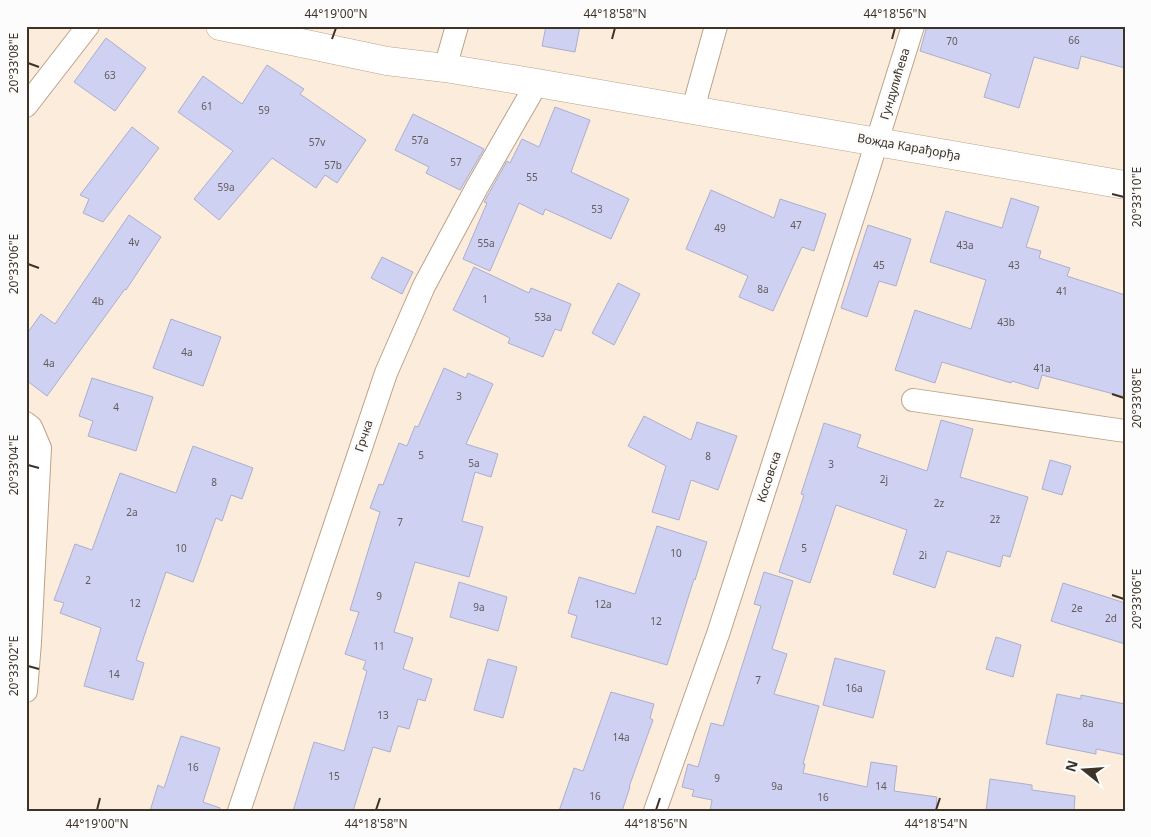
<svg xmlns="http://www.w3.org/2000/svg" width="1151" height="837" font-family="'Noto Sans',sans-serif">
<rect width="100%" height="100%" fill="#fcecdc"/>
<g fill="#cfd1f2" stroke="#acaece">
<polygon points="546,26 580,26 575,52 542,46"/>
<polygon points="927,26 1125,26 1125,68 1081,56 1078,69 1034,57 1019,108 984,97 991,74 920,51"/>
<polygon points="106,38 146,68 115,111 74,82"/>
<polygon points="267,65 304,89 300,94 366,140 337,183 325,175 316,188 272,158 219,220 194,199 233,151 178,112 203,76 242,104"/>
<polygon points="555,107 590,120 571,172 629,199 611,239 545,209 543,215 519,203 490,271 463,259 487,203 484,202 507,161 510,163 522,139 539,147"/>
<polygon points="413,114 484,149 460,190 426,173 429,167 395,150"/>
<polygon points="132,127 159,148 103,222 83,213 89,199 80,195"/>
<polygon points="711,190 774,218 780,199 826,214 814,251 802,247 773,311 739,297 748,276 686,249"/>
<polygon points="1011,198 1039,207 1026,247 1041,251 1039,258 1070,268 1067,276 1125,295 1125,397 1042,375 1038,389 1012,381 1011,383 942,362 935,383 895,370 915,310 971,329 986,280 930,262 946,211 1002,228"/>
<polygon points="129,215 161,237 126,290 125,289 47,396 26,380 26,335 41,314 55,324"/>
<polygon points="868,225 911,239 896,286 879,281 867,317 841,308"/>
<polygon points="382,257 413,272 402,294 371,278"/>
<polygon points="474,267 529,293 531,288 571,304 561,331 555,329 543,357 508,343 510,338 453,310"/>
<polygon points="618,283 640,294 614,345 592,333"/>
<polygon points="171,319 221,337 203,386 153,368"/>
<polygon points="444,368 466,378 468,373 493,384 466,444 498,454 491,477 475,472 462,521 483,527 469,577 415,562 394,632 413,638 403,669 432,679 425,701 418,699 409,729 398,726 390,752 373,747 353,811 293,811 314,742 344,751 367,671 363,669 366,661 345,654 359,612 350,610 380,512 370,508 379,484 383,485 399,443 407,446 415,426 418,427"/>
<polygon points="92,378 153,397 136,451 88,436 93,421 79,416"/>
<polygon points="644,416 691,440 697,422 737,436 718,490 691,480 679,520 652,512 666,466 628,446"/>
<polygon points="941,420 973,429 960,477 1028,497 1010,557 1003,555 1000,567 947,551 935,588 893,574 907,530 836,505 810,583 779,572 804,495 801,494 824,423 861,435 857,447 927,471"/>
<polygon points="193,446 253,468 242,499 231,495 222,521 216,518 193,582 166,572 136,660 144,663 133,700 84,686 101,628 60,613 64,603 54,600 75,544 92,550 120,473 176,493"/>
<polygon points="1050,460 1071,466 1062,495 1042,489"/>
<polygon points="657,526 707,542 695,580 694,579 667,665 571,637 577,616 568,613 579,577 635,594"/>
<polygon points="764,572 793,581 772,649 787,654 774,694 819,706 803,764 805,764 803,773 867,787 871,762 897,766 894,791 937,797 936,811 710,811 712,800 692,796 694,790 682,787 688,764 698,767 711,723 723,726 761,606 754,604"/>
<polygon points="459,582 507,597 498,631 450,617"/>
<polygon points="1063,583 1125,603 1125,644 1051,621"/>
<polygon points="996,637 1021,645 1013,677 986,669"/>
<polygon points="835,658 885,671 873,718 823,705"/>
<polygon points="488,659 517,667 503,718 474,710"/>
<polygon points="611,692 654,704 650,718 653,720 629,787 630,787 622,811 559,811 574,768 583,771"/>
<polygon points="1057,694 1081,699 1081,695 1125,704 1125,755 1096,749 1096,754 1046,744"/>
<polygon points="181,736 220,748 203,802 220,808 220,811 150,811 158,785 164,788"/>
<polygon points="990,779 1032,785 1032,790 1075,796 1074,811 986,811"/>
</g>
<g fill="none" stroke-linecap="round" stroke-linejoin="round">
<defs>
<g id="street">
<polyline points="445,68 457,26"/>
<polyline points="26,106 88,26"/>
<polyline points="693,109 716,26"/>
<polyline points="913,400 1125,431"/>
<polyline points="26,423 31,427 40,448 30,642 26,691"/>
<polyline points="239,811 386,373 424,286 476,189 537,83"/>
<polyline points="655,811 718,634 863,186 913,26"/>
</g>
<polyline id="secondary" points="220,26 387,61 445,68 537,83 1125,185"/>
</defs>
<use href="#street" stroke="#bba289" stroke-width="24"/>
<use href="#secondary" stroke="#bba289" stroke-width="29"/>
<use href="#street" stroke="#fff" stroke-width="22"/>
<use href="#secondary" stroke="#fff" stroke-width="28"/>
</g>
<path fill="none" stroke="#3d3329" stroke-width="2" d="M332 39 336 28M612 39 615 28M892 39 895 28M28 63 39 67M1112 194 1124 197M28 264 39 268M1112 394 1124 398M28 465 39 468M1112 595 1124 599M28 666 39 669M97 810 100 798M376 810 380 798M656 810 660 798M936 810 940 798"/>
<g text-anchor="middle" stroke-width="5" stroke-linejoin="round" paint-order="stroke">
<g font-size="10" fill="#625a5b">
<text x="1074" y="44">66</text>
<text x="952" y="45">70</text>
<text x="110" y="79">63</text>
<text x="207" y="110">61</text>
<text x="264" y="114">59</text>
<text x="420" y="144">57a</text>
<text x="317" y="146">57v</text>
<text x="456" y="166">57</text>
<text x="333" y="169">57b</text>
<text x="532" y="181">55</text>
<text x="226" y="191">59a</text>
<text x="597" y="213">53</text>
<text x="796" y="229">47</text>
<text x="720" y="232">49</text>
<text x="134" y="246">4v</text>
<text x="486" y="247">55a</text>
<text x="965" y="249">43a</text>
<text x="879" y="269">45</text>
<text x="1014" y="269">43</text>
<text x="763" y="293">8a</text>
<text x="1062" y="295">41</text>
<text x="485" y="303">1</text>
<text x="98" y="305">4b</text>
<text x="543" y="321">53a</text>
<text x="1006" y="326">43b</text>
<text x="187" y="356">4a</text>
<text x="49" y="367">4a</text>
<text x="1042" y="372">41a</text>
<text x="459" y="400">3</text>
<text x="116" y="411">4</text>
<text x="421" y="459">5</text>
<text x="708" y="460">8</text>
<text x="474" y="467">5a</text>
<text x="831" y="468">3</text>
<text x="884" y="483">2j</text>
<text x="214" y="486">8</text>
<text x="939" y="507">2z</text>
<text x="132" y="516">2a</text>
<text x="995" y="523">2ž</text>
<text x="400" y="526">7</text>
<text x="181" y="552">10</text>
<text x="804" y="552">5</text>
<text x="676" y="557">10</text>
<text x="923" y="559">2i</text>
<text x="88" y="584">2</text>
<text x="379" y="600">9</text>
<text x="135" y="607">12</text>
<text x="603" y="608">12a</text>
<text x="479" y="611">9a</text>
<text x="1077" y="612">2e</text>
<text x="1111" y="622">2d</text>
<text x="656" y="625">12</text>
<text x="379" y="650">11</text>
<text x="114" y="678">14</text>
<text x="758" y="684">7</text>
<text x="854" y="692">16a</text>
<text x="383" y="719">13</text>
<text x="1088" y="727">8a</text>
<text x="621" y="741">14a</text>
<text x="193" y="771">16</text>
<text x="334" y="780">15</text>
<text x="717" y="782">9</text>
<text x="777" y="790">9a</text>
<text x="881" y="790">14</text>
<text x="595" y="800">16</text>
<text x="823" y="801">16</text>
</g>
<g font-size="12" fill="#3d3329" stroke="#fcfcfc">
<text transform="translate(895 84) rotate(-73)" y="4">Гундулићева</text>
<text transform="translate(909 147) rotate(10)" y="4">Вожда Карађорђа</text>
<text transform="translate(364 436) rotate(-72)" y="4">Грчка</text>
<text transform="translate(769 477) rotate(-72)" y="4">Косовска</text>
</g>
</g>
<rect width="1151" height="837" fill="none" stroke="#fcfcfc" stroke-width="55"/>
<g transform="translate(1084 770) rotate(287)" stroke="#fcfcfc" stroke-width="4" paint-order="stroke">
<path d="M0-4L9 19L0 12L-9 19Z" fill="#3d3329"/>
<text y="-8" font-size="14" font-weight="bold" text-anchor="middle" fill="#3d3329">N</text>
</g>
<rect x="28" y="28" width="1096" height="782" fill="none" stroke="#3d3329" stroke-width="2"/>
<g font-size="12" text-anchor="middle" fill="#3d3329">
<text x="336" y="18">44°19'00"N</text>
<text x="615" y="18">44°18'58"N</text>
<text x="895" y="18">44°18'56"N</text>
<text transform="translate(14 63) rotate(-90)" y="4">20°33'08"E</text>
<text transform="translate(1137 197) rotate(-90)" y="4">20°33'10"E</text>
<text transform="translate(14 264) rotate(-90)" y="4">20°33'06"E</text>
<text transform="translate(1137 398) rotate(-90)" y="4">20°33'08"E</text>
<text transform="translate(14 465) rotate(-90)" y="4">20°33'04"E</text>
<text transform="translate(1137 599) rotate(-90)" y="4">20°33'06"E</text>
<text transform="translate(14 666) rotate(-90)" y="4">20°33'02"E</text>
<text x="97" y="828">44°19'00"N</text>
<text x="376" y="828">44°18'58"N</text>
<text x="656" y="828">44°18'56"N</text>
<text x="936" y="828">44°18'54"N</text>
</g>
</svg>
